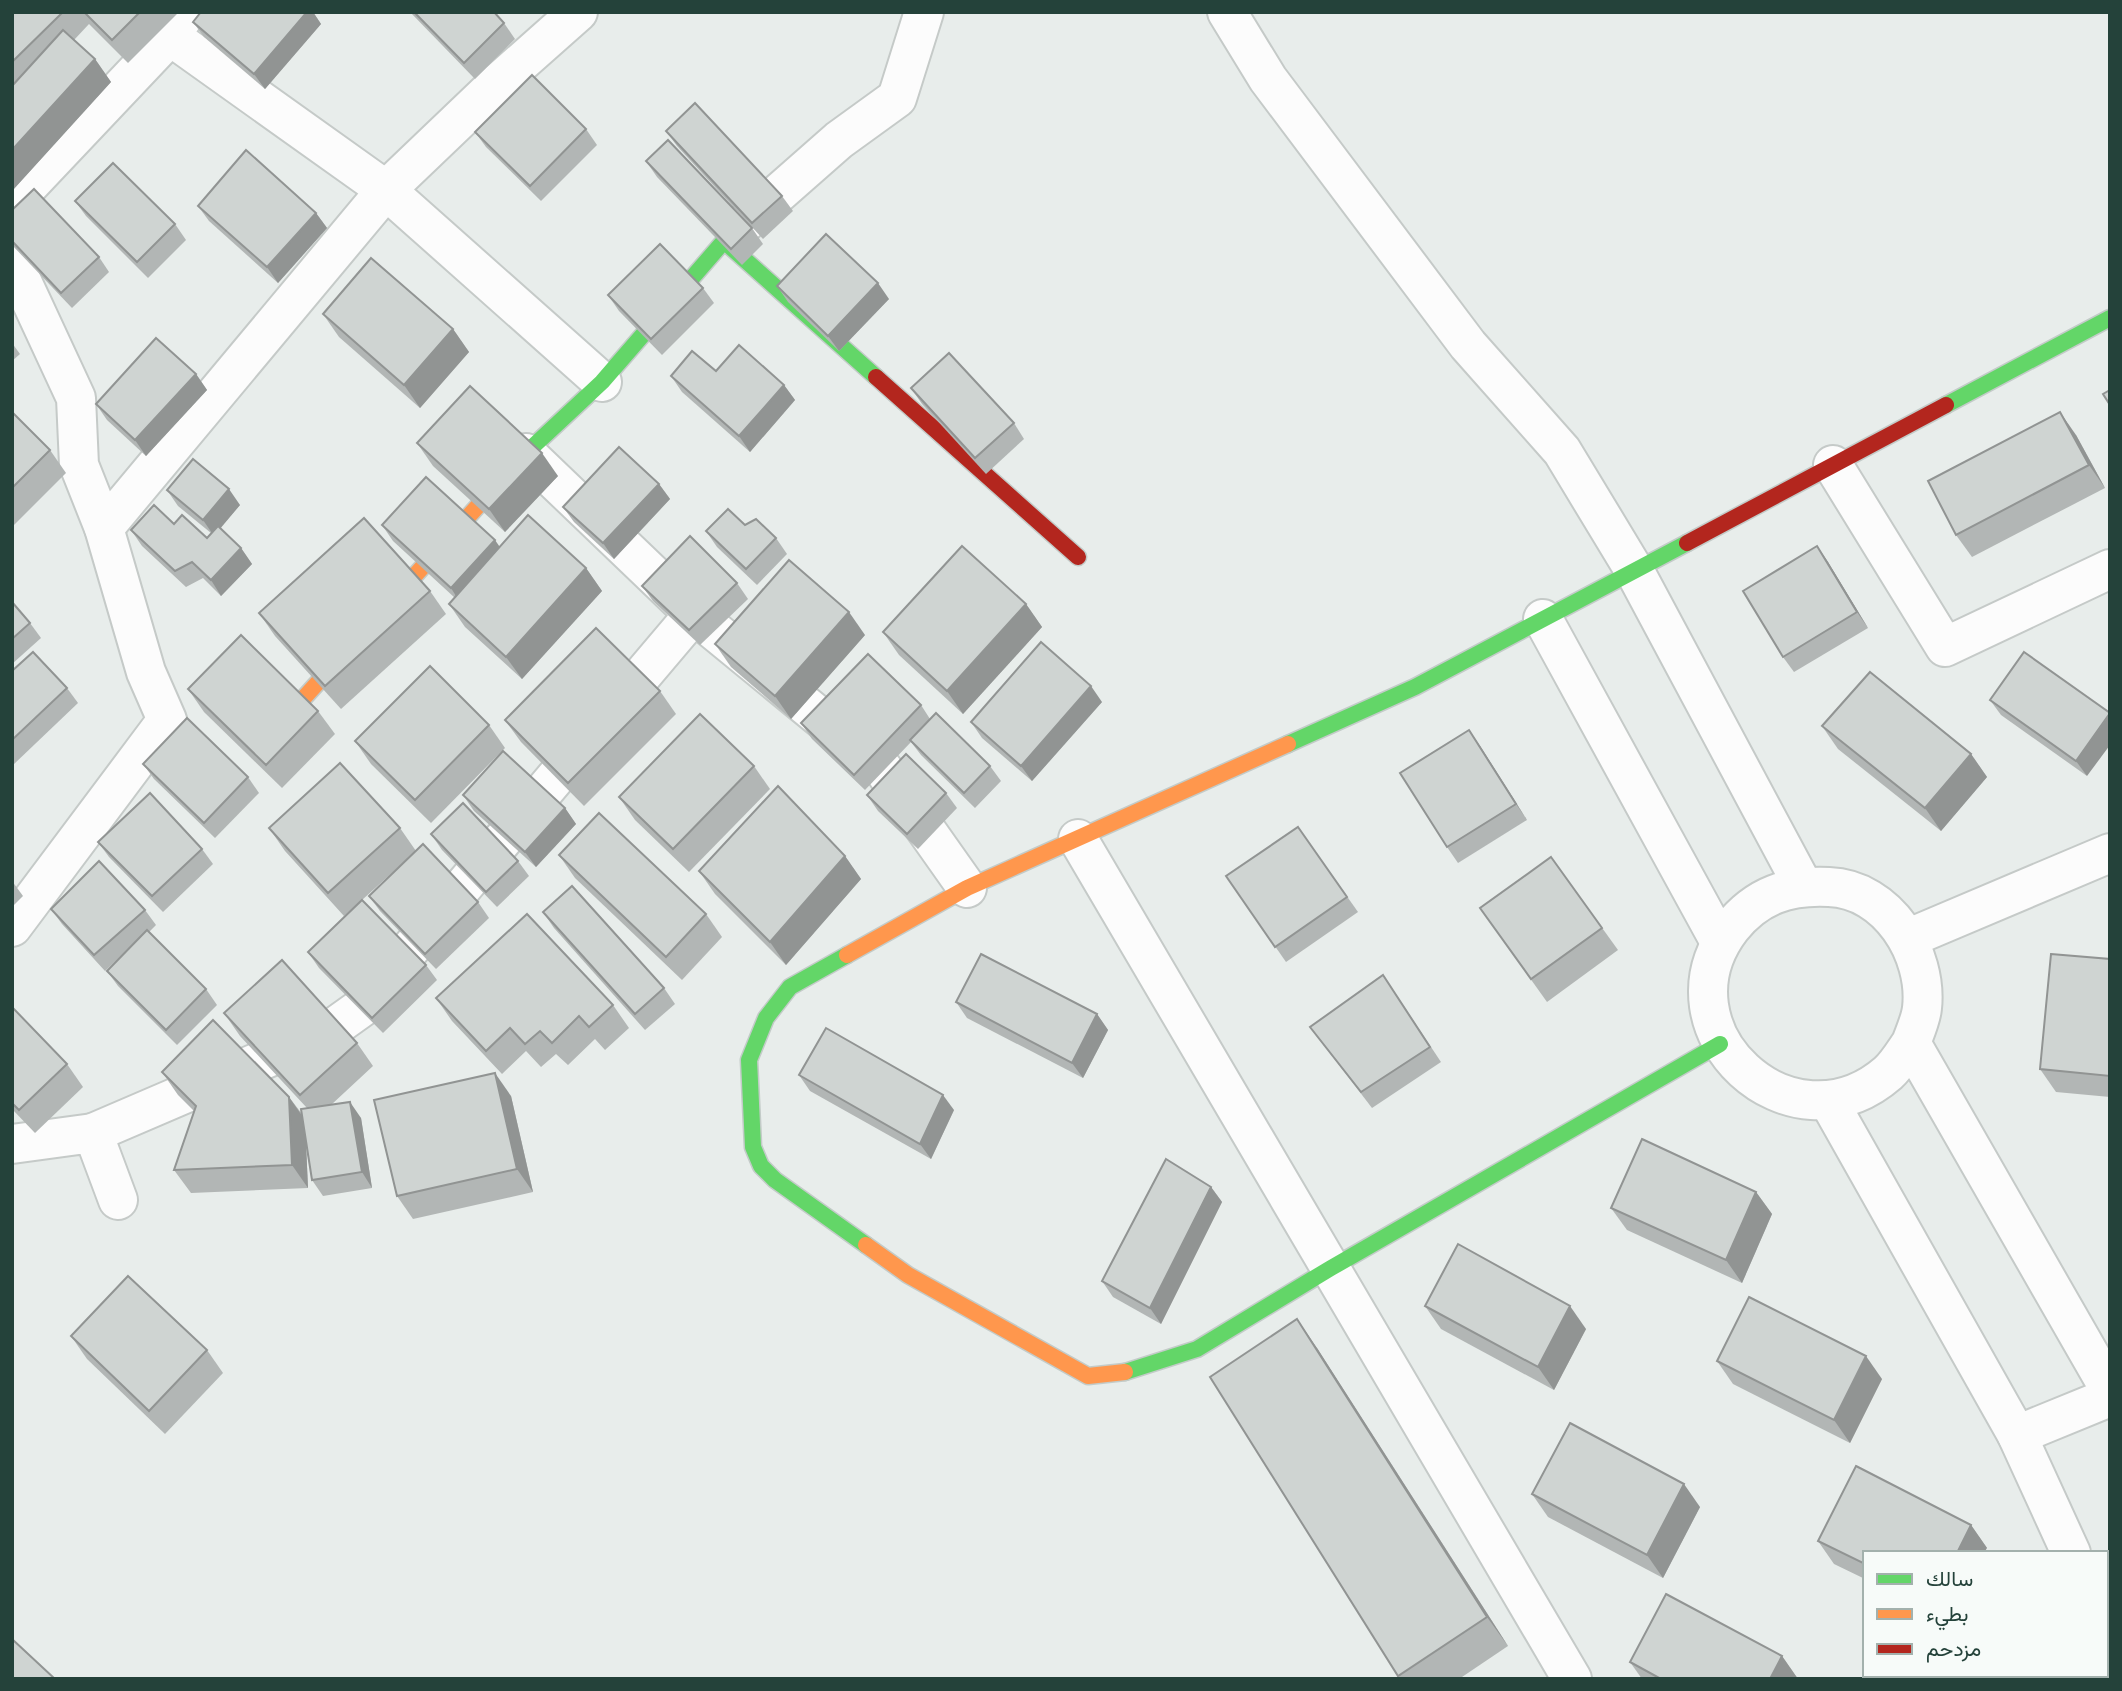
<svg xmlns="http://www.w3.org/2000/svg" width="2122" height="1691" font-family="Commissioner,Vazirmatn,sans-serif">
<rect width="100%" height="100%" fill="#e8edeb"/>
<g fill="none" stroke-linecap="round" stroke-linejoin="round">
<defs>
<g id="street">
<polyline points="1227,12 1268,79 1468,345 1562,451 1634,570 1803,886"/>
<polyline points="170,36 386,190 602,382"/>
<polyline points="12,203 170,36 187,12"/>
<polyline points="739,228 839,140 897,98 924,12"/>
<polyline points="12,260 76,398 79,465 104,528 146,672 167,720 12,927"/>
<polyline points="526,453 694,614 883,769 967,888"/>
<polyline points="1833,465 1945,647 2110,569"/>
<polyline points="104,528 386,190 499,82 578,12"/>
<polyline points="1543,619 1720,942"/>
<polyline points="1078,839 1572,1679"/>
<polyline points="1909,938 2110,853"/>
<path d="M1911 1043C1904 1053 1897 1065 1888 1073 1791 1157 1653 1030 1731 928 1757 895 1789 885 1829 887 1888 889 1928 954 1922 1008 1921 1019 1915 1032 1911 1043L2110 1390"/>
<polyline points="1828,1100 2017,1435 2071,1553"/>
<polyline points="93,1133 326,1033 368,1003 390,973 694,614"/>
<polyline points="12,1144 93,1133 118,1200"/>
<polyline points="2017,1435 2110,1397"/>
<polyline points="2106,1630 2110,1638"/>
</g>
<g id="fast">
<polyline points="1946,405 2110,318"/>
<polyline points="506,475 526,453 602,382 724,241 876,377"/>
<polyline points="1288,744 1415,687 1687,543"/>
<polyline points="847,955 790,987 766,1018 749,1060 753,1147 761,1166 775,1180 866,1245"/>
<polyline points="1125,1372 1197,1349 1331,1268 1720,1044"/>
</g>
<g id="slow">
<polyline points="292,711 506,475"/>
<polyline points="847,955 967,888 1288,744"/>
<polyline points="866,1245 908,1275 1088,1376 1125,1372"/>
</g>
<g id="jam">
<polyline points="876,377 1078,557"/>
<polyline points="1687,543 1946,405"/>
</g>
</defs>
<use href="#street" stroke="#c5cac8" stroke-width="42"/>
<use href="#fast" stroke="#c3cbc8" stroke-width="19"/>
<use href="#slow" stroke="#c3cbc8" stroke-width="19"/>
<use href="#jam" stroke="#c3cbc8" stroke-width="19"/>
<use href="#street" stroke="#fcfcfc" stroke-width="38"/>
<use href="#fast" stroke="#63d668" stroke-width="16"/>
<use href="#slow" stroke="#ff974d" stroke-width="16"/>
<use href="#jam" stroke="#b3261e" stroke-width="16"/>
</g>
<g fill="#b2b6b5">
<polygon points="12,12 179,12 128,63 89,24 74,40 95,59 111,82 12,191"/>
<polygon points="201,12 313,12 321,24 265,89 204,37 193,22"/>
<polygon points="410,12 494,12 504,23 515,39 475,79"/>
<polygon points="586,129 597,145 541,201 486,147 475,132"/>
<polygon points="666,131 782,196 793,211 763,239 677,146"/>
<polygon points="646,161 752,228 763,244 742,265 657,177"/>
<polygon points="75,201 175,224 186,240 148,278 86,216"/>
<polygon points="198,206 316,213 327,228 278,283 209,221"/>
<polygon points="12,210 99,257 109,272 72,308 12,245"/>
<polygon points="777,286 889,299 839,351 788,302"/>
<polygon points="703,288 714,303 662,355 619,311 608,295"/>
<polygon points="323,314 453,329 469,352 420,408 339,337"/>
<polygon points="12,343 20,354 12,361"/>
<polygon points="716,371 784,385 795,400 750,452 682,392 671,376"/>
<polygon points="196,374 207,390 146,456 107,420 96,404"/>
<polygon points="911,388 1014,423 1024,439 986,474 922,404"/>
<polygon points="12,412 50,450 66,473 12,527"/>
<polygon points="2076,435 2105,488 1972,557 1956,535"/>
<polygon points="417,443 558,476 505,532 433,466"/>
<polygon points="659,484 670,499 614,559 574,522 563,507"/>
<polygon points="167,490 240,505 220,528 241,548 252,564 221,596 203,578 186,587 142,546 131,530 174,524 207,538 211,533 178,506"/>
<polygon points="382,525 500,547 586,568 602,591 522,679 465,627 449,604 455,598 393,541"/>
<polygon points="745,525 776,538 787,554 757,585 717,547 706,531"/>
<polygon points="1817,546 1828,562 1868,628 1794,672 1783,657"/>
<polygon points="737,583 748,599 700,645 653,601 642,586"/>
<polygon points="430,591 446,614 341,709 275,636 259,613"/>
<polygon points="12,602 30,623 41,638 12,664"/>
<polygon points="1026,604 1042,627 963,714 899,655 883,632"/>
<polygon points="865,635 791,719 731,667 715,644"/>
<polygon points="2024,652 2087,776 2001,715 1990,700"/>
<polygon points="12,671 67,688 78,703 13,765"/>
<polygon points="188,689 318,711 335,734 282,788 204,712"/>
<polygon points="660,691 676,714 584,806 521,742 505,720"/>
<polygon points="1102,702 1032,781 982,738 971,722"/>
<polygon points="921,705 930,719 990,766 1001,781 975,808 921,755 911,742 865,790 812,739 801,723"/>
<polygon points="489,725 505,748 431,823 371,764 355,741"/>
<polygon points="1822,726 1971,754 1987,777 1941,831 1838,749"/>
<polygon points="1480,746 1527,820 1458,863 1447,847"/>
<polygon points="143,764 248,777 259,793 215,838 154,779"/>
<polygon points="754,766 770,789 689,872 635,820 619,797"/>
<polygon points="946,793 957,808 918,849 878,811 867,795"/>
<polygon points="463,795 565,808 576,824 536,867 474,811"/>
<polygon points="1298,827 1358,912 1286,962 1226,876"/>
<polygon points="269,828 400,828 416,851 362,900 426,965 437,980 383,1033 319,968 308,952 359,903 344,916 285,851"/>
<polygon points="431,834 518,861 529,876 497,907 442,850"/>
<polygon points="98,842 202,849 213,864 163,912 109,857"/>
<polygon points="559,855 706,914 722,937 682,980 575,878"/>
<polygon points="845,856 861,879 786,965 715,894 699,871"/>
<polygon points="1551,857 1618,950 1547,1002 1480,908"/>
<polygon points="12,881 23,896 12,907"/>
<polygon points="369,896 478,902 489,918 436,969 380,911"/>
<polygon points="51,909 145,910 156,925 149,932 206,989 217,1005 177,1045 118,986 107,971 126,951 105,971 62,924"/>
<polygon points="543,912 664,988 675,1004 645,1030 554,928"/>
<polygon points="2110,959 2110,1097 2056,1092 2040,1069"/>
<polygon points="1383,975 1441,1062 1372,1108 1310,1027"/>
<polygon points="436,998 613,1005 629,1028 605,1050 595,1039 568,1065 556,1054 541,1067 526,1051 502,1074 452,1021"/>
<polygon points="956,1002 1097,1014 1108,1030 1083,1078 967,1018"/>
<polygon points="12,1007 67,1064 83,1087 35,1133 12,1109"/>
<polygon points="224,1013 357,1043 373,1066 331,1105 361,1118 372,1188 323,1196 312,1180 306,1146 308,1188 191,1193 174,1170 194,1111 178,1095 162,1072 289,1097 302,1114 307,1108 240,1036"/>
<polygon points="799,1075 954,1110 931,1159 810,1091"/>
<polygon points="511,1096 533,1192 413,1219 397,1196"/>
<polygon points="1211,1187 1222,1202 1161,1324 1113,1297 1102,1281"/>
<polygon points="1756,1192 1772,1214 1742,1283 1627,1230 1611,1208"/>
<polygon points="1425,1306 1586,1329 1554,1390 1441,1329"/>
<polygon points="71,1336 207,1350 223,1373 165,1434 87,1359"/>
<polygon points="1317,1348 1508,1646 1459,1679 1400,1679 1210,1377"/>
<polygon points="1717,1361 1882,1379 1850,1443 1733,1384"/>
<polygon points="1532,1494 1700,1507 1663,1578 1548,1517"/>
<polygon points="1971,1525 1987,1548 1865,1553 1865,1579 1834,1564 1818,1541"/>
<polygon points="1782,1656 1798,1679 1642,1679 1630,1662"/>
</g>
<g fill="#919493">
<polygon points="307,12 313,12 321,24 265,89 254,74"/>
<polygon points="95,59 111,82 12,191 12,150"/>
<polygon points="316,213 327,228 278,283 267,267"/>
<polygon points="878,283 889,299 839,351 828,336"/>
<polygon points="453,329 469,352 420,408 404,385"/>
<polygon points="196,374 207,390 146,456 135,440"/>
<polygon points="784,385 795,400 750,452 739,436"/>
<polygon points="2060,412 2076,435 2105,488 2089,465"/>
<polygon points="542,453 558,476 505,532 489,509"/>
<polygon points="659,484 670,499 614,559 603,543"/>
<polygon points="229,489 240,505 214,536 203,520"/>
<polygon points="495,540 506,556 461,604 451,588"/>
<polygon points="1817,546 1828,562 1868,628 1857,612"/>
<polygon points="241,548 252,564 221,596 211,580"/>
<polygon points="586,568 602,591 522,679 506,657"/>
<polygon points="1026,604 1042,627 963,714 947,691"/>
<polygon points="849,612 865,635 791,719 775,696"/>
<polygon points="1091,686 1102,702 1032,781 1021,766"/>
<polygon points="2110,714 2110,745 2087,776 2076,761"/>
<polygon points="1469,730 1480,746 1527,820 1516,804"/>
<polygon points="1971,754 1987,777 1941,831 1925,808"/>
<polygon points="565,808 576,824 536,867 525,852"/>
<polygon points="845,856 861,879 786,965 770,942"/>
<polygon points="1097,1014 1108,1030 1083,1078 1072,1063"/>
<polygon points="495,1073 511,1096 533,1192 517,1169"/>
<polygon points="943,1095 954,1110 931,1159 920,1144"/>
<polygon points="289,1097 305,1120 308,1188 292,1165"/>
<polygon points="350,1102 361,1118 372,1188 362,1172"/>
<polygon points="1211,1187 1222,1202 1161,1324 1150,1308"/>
<polygon points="1756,1192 1772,1214 1742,1283 1726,1260"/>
<polygon points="1570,1306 1586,1329 1554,1390 1538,1367"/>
<polygon points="1297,1319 1317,1348 1508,1646 1487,1617"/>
<polygon points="1866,1356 1882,1379 1850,1443 1834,1420"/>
<polygon points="1684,1484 1700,1507 1663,1578 1647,1555"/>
<polygon points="1971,1525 1987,1548 1984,1553 1957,1553"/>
<polygon points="1782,1656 1798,1679 1770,1679"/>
</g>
<g fill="#cfd4d2" stroke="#919493" stroke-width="2">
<polygon points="12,12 63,12 12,62"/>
<polygon points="84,12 140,12 112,40"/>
<polygon points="201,12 307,12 254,74 193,22"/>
<polygon points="414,12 494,12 504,23 464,63"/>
<polygon points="63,30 95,59 12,150 12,86"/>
<polygon points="532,75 586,129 530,186 475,132"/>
<polygon points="695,103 782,196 752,223 666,131"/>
<polygon points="668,140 752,228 731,249 646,161"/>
<polygon points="246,150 316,213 267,267 198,206"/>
<polygon points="113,163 175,224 137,262 75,201"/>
<polygon points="34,189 99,257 61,293 12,241 12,210"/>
<polygon points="826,234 878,283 828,336 777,286"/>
<polygon points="660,244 703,288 651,339 608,295"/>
<polygon points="371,258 453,329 404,385 323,314"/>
<polygon points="156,338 196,374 135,440 96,404"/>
<polygon points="739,345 784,385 739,436 671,376 692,351 716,371"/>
<polygon points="949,353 1014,423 975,458 911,388"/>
<polygon points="470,386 542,453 489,509 417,443"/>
<polygon points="2110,390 2110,405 2103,394"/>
<polygon points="12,412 50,450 12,488"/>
<polygon points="2060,412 2089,465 1956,535 1928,481"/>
<polygon points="619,447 659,484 603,543 563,507"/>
<polygon points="193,459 229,489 203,520 167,490"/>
<polygon points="426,477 495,540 451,588 382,525"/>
<polygon points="154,505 174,524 182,515 207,538 218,526 241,548 211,580 192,562 175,571 131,530"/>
<polygon points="728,509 745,525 756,519 776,538 746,569 706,531"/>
<polygon points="528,515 586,568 506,657 449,604"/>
<polygon points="364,518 430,591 325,686 259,613"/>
<polygon points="690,536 737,583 689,630 642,586"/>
<polygon points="962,546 1026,604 947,691 883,632"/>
<polygon points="1817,546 1857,612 1783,657 1743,591"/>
<polygon points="789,560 849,612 775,696 715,644"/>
<polygon points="12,602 30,623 12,639"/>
<polygon points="596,628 660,691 568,783 505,720"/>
<polygon points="241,635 318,711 266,765 188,689"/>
<polygon points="1041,642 1091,686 1021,766 971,722"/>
<polygon points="33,652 67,688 12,740 12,671"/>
<polygon points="2024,652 2110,713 2076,761 1990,700"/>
<polygon points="868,654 921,705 854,775 801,723"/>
<polygon points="430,666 489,725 415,800 355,741"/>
<polygon points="1870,672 1971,754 1925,808 1822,726"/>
<polygon points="936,713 990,766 964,793 910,740"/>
<polygon points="700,714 754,766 673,849 619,797"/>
<polygon points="187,718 248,777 204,823 143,764"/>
<polygon points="1469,730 1516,804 1447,847 1400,773"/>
<polygon points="503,751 565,808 525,852 463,795"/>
<polygon points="906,754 946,793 907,834 867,795"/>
<polygon points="340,763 400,828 328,893 269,828"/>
<polygon points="778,786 845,856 770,942 699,871"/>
<polygon points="150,793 202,849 152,896 98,842"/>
<polygon points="463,803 518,861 486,892 431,834"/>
<polygon points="599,813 706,914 666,957 559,855"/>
<polygon points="1298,827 1347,897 1275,947 1226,876"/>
<polygon points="423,844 478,902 425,954 369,896"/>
<polygon points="1551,857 1602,928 1531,979 1480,908"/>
<polygon points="99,861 145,910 94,955 51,909"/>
<polygon points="572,886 664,988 635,1014 543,912"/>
<polygon points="362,900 426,965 372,1018 308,952"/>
<polygon points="527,914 613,1005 589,1027 579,1016 552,1043 540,1031 525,1044 510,1028 486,1051 436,998"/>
<polygon points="147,930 206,989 166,1030 107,971"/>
<polygon points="981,954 1097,1014 1072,1063 956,1002"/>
<polygon points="2051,954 2110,959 2110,1076 2040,1069"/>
<polygon points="282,960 357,1043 300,1095 224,1013"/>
<polygon points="1383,975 1430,1047 1361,1092 1310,1027"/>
<polygon points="12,1007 67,1064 19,1110 12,1103"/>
<polygon points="213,1020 289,1097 292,1165 174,1170 196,1106 162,1072"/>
<polygon points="826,1028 943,1095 920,1144 799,1075"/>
<polygon points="495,1073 517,1169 397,1196 374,1100"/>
<polygon points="350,1102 362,1172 312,1180 301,1109"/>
<polygon points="1642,1139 1756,1192 1726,1260 1611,1208"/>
<polygon points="1166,1159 1211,1187 1150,1308 1102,1281"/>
<polygon points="1458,1244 1570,1306 1538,1367 1425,1306"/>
<polygon points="128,1276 207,1350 149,1411 71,1336"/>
<polygon points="1749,1297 1866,1356 1834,1420 1717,1361"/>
<polygon points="1297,1319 1487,1617 1398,1676 1210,1377"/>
<polygon points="1570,1423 1684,1484 1647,1555 1532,1494"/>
<polygon points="1856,1466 1971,1525 1957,1553 1865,1553 1865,1564 1818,1541"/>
<polygon points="1666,1594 1782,1656 1770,1679 1661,1679 1630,1662"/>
<polygon points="12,1639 55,1679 12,1679"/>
<polygon points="1961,1675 1990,1675 1992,1679 1956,1679"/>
</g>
<rect width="2122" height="1691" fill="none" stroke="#24423a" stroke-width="28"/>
<rect x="1863" y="1551" width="245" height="126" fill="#f7fbf9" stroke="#a3b1ad" stroke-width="2"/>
<rect x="1877" y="1574" width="35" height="10" fill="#63d668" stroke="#a3b1ad" stroke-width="2"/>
<text x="1926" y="1586" font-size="21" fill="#24423a">سالك</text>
<rect x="1877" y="1609" width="35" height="10" fill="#ff974d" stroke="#a3b1ad" stroke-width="2"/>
<text x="1926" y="1621" font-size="21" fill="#24423a">بطيء</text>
<rect x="1877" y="1644" width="35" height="10" fill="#b3261e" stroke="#a3b1ad" stroke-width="2"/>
<text x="1926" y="1656" font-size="21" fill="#24423a">مزدحم</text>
</svg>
